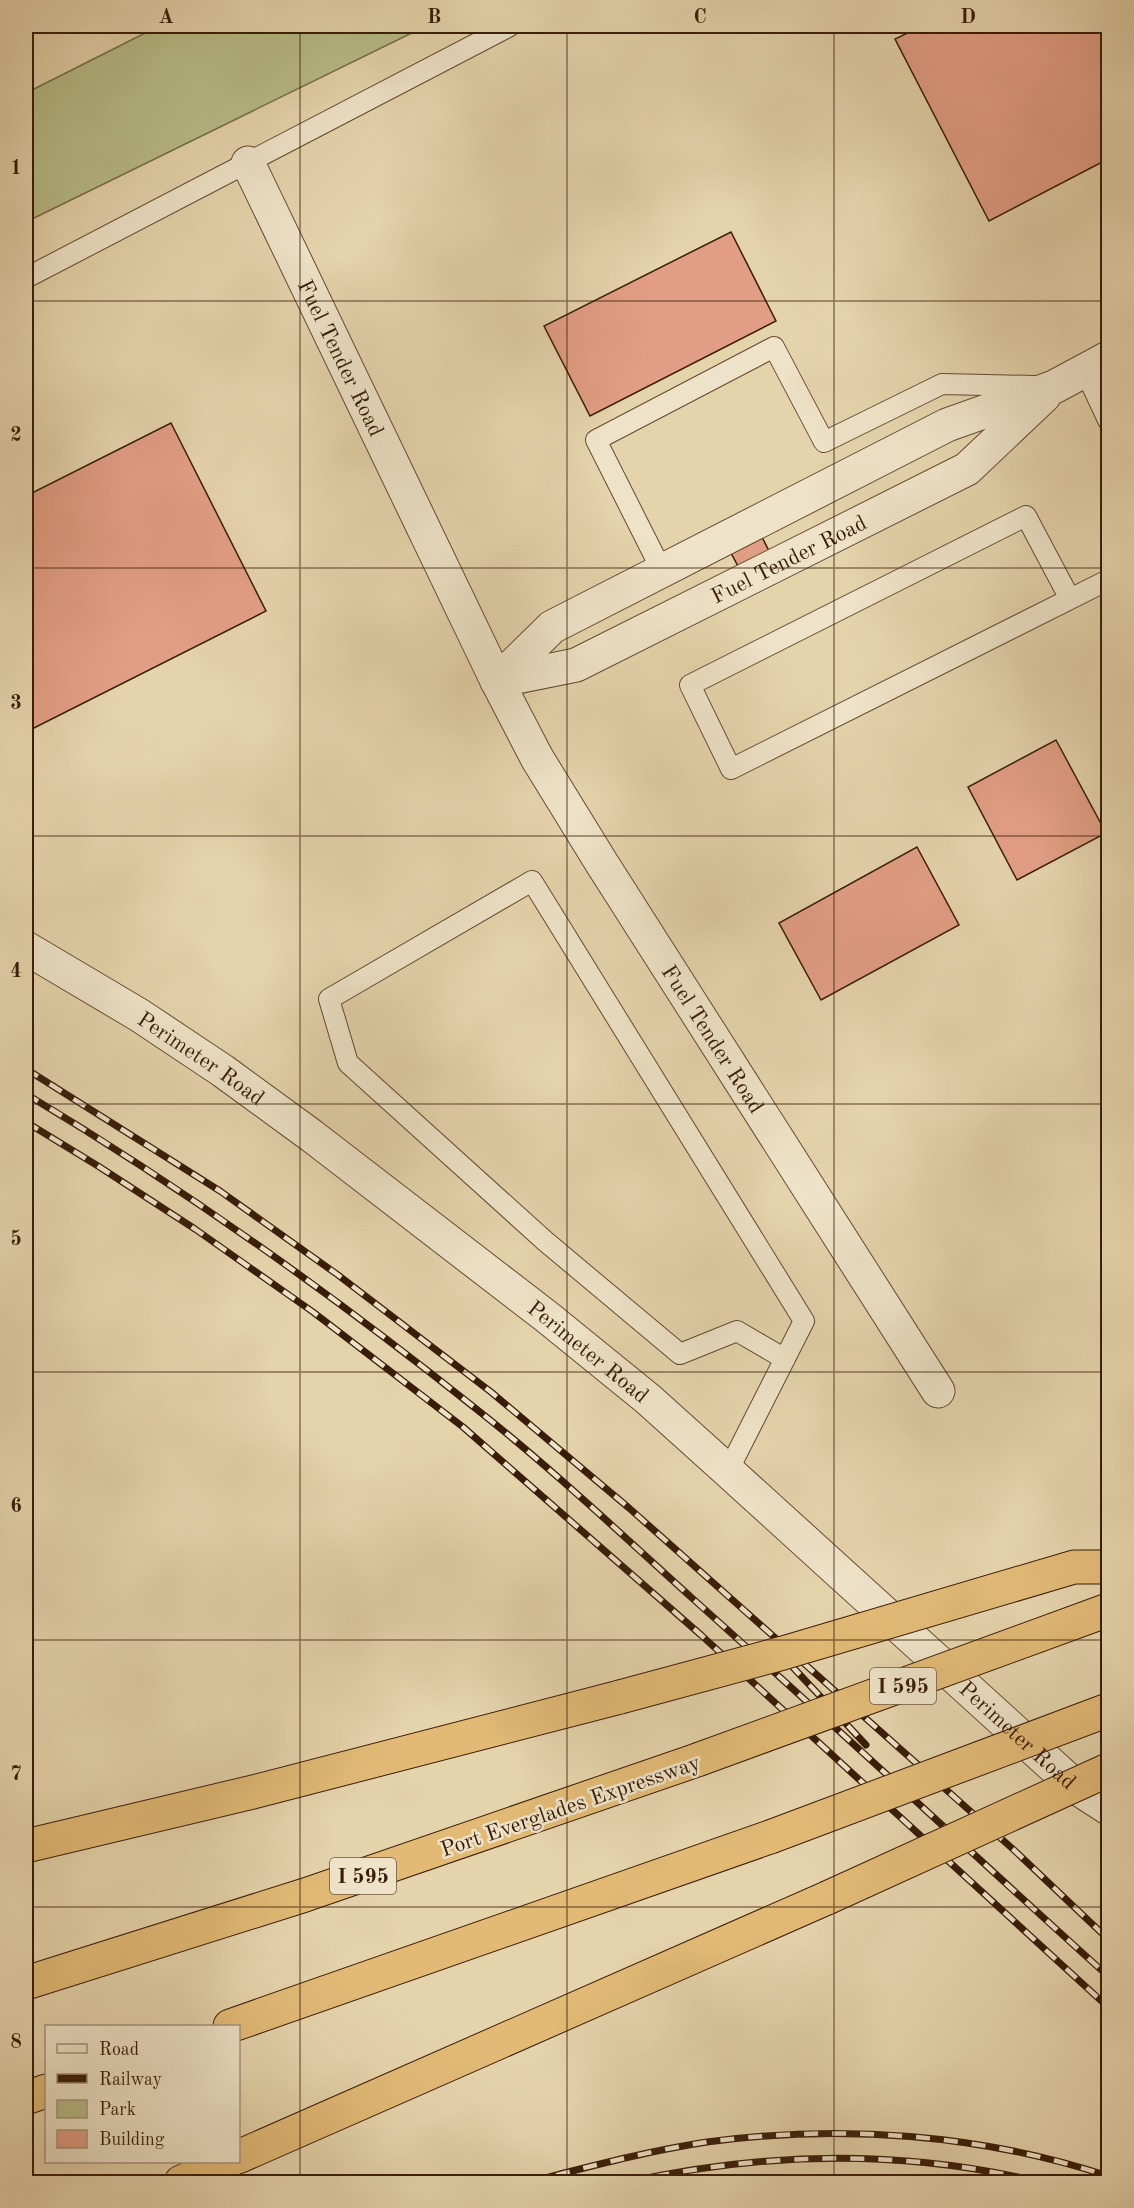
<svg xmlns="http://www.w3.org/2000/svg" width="1134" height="2208" font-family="'Old Standard TT',serif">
<rect width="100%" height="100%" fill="#e5d3ab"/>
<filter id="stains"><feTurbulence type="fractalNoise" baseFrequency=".00333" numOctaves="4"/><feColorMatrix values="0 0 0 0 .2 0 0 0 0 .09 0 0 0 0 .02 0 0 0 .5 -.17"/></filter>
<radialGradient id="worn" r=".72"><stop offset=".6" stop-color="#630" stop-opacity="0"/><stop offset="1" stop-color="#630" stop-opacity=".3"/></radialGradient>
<polygon fill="#b7bc87" stroke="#786c48" stroke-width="1.5" points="159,26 426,26 26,222 26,93"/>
<g fill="#e29e84" stroke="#391c09" stroke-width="1.5">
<polygon points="922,26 1108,26 1108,159 989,221 895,39"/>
<polygon points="731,232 776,321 590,416 544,326"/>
<polygon points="171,423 266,611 26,732 26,496"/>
<polygon points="762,537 770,553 739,568 731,553"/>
<polygon points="1056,740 1106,833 1017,880 968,787"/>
<polygon points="917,847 959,925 821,1000 779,923"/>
</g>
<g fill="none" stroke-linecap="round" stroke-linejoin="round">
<defs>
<g id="service">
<polyline points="26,278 510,26"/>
<polyline points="1085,371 1108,420"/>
<polyline points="662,571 596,440 774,347 824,442 942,384 1033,386"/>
<polyline points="1070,599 1026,516 690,685 731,769 1108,580"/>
<polyline points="728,1471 804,1321 532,881 329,999 348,1063 545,1241 680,1354 737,1331 785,1359"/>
</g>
<g id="minor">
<path id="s1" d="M248 163 497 681 537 758 601 862 938 1391"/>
<polyline points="497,681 552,627 947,425 1054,387 1108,358"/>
<path id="s2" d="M497 681 576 665 967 469 1044 396"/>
</g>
<g id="tertiary">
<path id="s3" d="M26 948 139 1015 223 1071 312 1136 547 1317 648 1399 728 1471 1077 1788 1108 1808"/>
</g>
<g id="motorway">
<polyline points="26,1846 253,1792 620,1697"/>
<polyline points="26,1983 305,1895 697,1760"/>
<polyline points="230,2026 770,1837"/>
<polyline points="26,2098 46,2091"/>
<polyline points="238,2157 827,1898"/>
<polyline points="181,2182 228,2162"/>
</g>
</defs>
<use href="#service" stroke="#644a32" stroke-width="22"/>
<use href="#minor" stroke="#644a32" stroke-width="35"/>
<use href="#tertiary" stroke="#644a32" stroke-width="35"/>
<use href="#motorway" stroke="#391c09" stroke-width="35"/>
<use href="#service" stroke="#eee2c8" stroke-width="20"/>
<use href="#minor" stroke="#eee2c8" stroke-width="33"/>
<use href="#tertiary" stroke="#eee2c8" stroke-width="33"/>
<use href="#motorway" stroke="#e2ba76" stroke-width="33"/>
<defs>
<g id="rail">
<polyline points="26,1069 220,1191 338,1275 491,1392 629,1508 1014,1850 1108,1939"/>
<path d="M26 1094C183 1188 332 1294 475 1408 550 1467 621 1534 692 1598 832 1723 969 1851 1108 1976"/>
<polyline points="26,1122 98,1166 195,1229 313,1312 463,1427 701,1635 1108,2007"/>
<polyline points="771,1644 866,1745"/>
<path d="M529 2182C588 2167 647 2151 707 2142 840 2124 981 2134 1108 2176"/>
<path d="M628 2182C764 2152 904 2149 1040 2182"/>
</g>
</defs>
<use href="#rail" stroke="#391c09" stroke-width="7"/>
<use href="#rail" stroke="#eee2c8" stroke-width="4.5" stroke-dasharray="14" stroke-linecap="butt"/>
<defs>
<g id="motorway-bridge">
<polyline points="620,1697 783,1653 1074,1567 1108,1567"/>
<polyline points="697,1760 1108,1610"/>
<polyline points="770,1837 1108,1710"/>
<polyline points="827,1898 1108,1770"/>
</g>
</defs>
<use href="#motorway-bridge" stroke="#391c09" stroke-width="35" stroke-linecap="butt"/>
<use href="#motorway-bridge" stroke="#e2ba76" stroke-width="33"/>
</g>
<path fill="none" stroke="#391c09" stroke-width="1.5" stroke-opacity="0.55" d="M300 26V2182M567 26V2182M834 26V2182M26 301H1108M26 568H1108M26 836H1108M26 1104H1108M26 1372H1108M26 1640H1108M26 1907H1108"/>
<g text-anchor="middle" stroke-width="5" stroke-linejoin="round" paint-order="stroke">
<g fill="#eee2c8" stroke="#6f5742" stroke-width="1.5">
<rect x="870" y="1668" width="66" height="36" rx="4.5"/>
<rect x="330" y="1858" width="66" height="36" rx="4.5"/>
</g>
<g font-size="21" font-weight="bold" fill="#391c09">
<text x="903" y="1693">I 595</text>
<text x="363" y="1883">I 595</text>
</g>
<g font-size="22" fill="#391c09" stroke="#eee2c8">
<text dy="8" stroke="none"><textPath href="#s1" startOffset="216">Fuel Tender Road</textPath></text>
<text dy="8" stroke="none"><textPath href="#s2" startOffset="318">Fuel Tender Road</textPath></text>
<text dy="8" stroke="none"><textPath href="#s1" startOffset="993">Fuel Tender Road</textPath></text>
<text dy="8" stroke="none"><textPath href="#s3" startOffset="207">Perimeter Road</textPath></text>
<text dy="8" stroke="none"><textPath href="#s3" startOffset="693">Perimeter Road</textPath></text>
<text dy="8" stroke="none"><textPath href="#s3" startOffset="1269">Perimeter Road</textPath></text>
<text transform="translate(570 1805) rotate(-19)" y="8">Port Everglades Expressway</text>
</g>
</g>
<rect width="1134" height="2208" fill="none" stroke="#e5d3ab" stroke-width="66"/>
<rect x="45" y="2025" width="195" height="138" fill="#eee2c8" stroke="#a6937c" stroke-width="1.5"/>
<rect x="57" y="2044" width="30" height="9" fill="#eee2c8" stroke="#a6937c" stroke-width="1.5"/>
<text x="99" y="2055" font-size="18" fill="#391c09">Road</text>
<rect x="57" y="2074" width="30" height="9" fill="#391c09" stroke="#a6937c" stroke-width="1.5"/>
<text x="99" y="2085" font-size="18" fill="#391c09">Railway</text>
<rect x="57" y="2100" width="30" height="18" fill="#b7bc87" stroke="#a6937c" stroke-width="1.5"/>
<text x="99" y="2115" font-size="18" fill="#391c09">Park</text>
<rect x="57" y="2130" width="30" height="18" fill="#e29e84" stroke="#a6937c" stroke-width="1.5"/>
<text x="99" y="2145" font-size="18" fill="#391c09">Building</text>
<rect x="33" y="33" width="1068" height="2142" fill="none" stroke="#391c09" stroke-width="2"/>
<g font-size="20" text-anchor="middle" font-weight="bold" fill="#391c09">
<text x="166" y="23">A</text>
<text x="434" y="23">B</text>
<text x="700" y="23">C</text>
<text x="968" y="23">D</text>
<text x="16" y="174">1</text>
<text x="16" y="441">2</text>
<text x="16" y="709">3</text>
<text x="16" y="977">4</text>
<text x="16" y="1245">5</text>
<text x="16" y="1512">6</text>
<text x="16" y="1780">7</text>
<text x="16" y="2048">8</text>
</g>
<rect width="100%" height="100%" filter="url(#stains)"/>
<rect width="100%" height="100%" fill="url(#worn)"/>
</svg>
